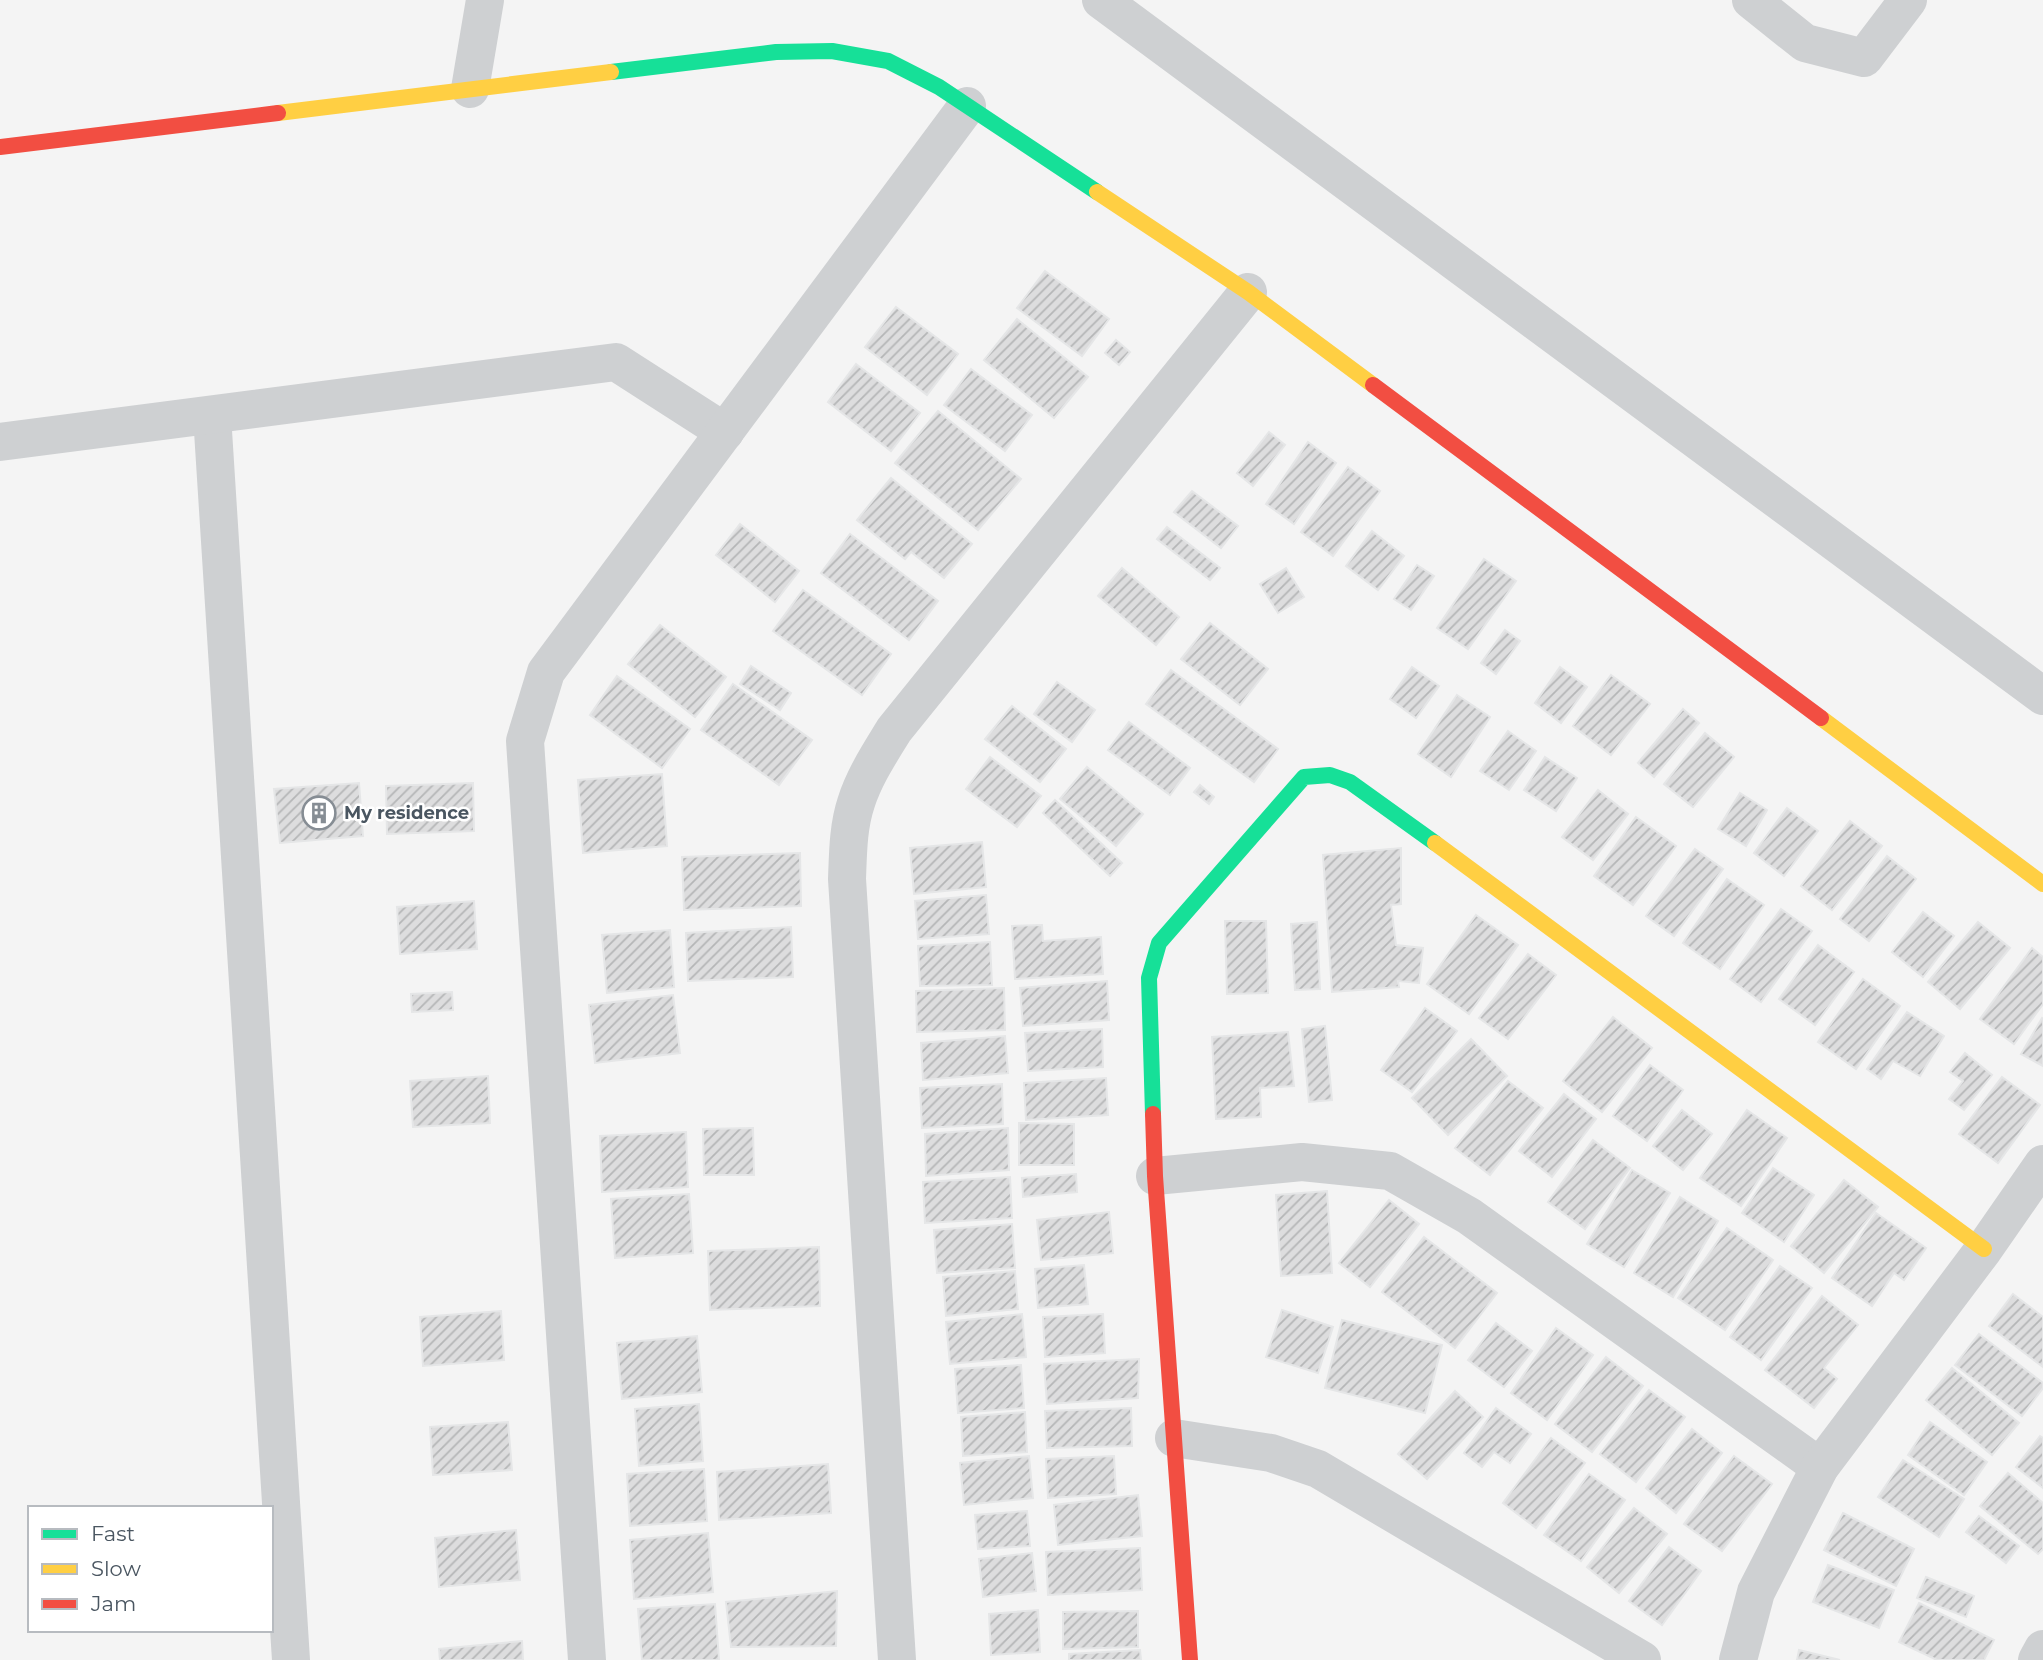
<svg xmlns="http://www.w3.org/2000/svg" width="2043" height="1660" font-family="Montserrat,sans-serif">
<defs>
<pattern id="building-hatch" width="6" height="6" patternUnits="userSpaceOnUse" patternTransform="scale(1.75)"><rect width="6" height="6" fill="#ddddde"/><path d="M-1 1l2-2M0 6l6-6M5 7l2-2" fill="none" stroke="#b5b6b7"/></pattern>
</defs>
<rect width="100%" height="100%" fill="#f4f4f4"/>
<g fill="url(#building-hatch)" stroke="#e5e6e7" stroke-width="2">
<polygon points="1045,271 1109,319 1082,356 1017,308"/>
<polygon points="896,307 958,354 927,395 865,347"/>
<polygon points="1017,319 1088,377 1054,418 984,360"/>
<polygon points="1116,340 1130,352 1119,365 1105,353"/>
<polygon points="856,364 920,413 891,451 828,402"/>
<polygon points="971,369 1032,415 1005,451 944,405"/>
<polygon points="938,411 1021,479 978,530 895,463"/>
<polygon points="1269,432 1285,445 1253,486 1237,473"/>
<polygon points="1308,442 1336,463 1294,524 1266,504"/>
<polygon points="1348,467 1380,491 1333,556 1301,532"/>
<polygon points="891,478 972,544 944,578 911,552 905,559 857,520"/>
<polygon points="1192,491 1238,526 1221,548 1174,512"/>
<polygon points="740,524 799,571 775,602 716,555"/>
<polygon points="1167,527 1220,568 1210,580 1157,539"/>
<polygon points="1372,531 1404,556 1378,590 1346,566"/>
<polygon points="850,534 938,601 909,640 821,573"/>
<polygon points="1484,559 1516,581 1468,649 1437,628"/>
<polygon points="1417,565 1434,576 1411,610 1394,599"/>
<polygon points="1122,568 1179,617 1156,645 1098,596"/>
<polygon points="1286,568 1304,597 1278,613 1260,584"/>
<polygon points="803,590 891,654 862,695 773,631"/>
<polygon points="1210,623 1268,669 1240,705 1181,659"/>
<polygon points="660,625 726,677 695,717 628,664"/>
<polygon points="1505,630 1520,641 1496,674 1481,663"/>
<polygon points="751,666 791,693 780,710 740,684"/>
<polygon points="1412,667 1439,686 1416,718 1390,699"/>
<polygon points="1560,667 1587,687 1561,723 1535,703"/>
<polygon points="1171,670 1278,749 1254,782 1146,704"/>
<polygon points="1611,675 1650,704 1611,755 1573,726"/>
<polygon points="617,676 690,729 662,768 590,715"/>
<polygon points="1057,682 1095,710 1072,742 1034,714"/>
<polygon points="733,684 812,740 779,785 701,730"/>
<polygon points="1457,695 1490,717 1451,777 1418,754"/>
<polygon points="1012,706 1066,749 1040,782 985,739"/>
<polygon points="1683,709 1699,723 1654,777 1638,763"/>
<polygon points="1129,722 1190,768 1170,795 1108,750"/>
<polygon points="1508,731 1536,751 1509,790 1480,771"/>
<polygon points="1705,733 1734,757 1693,807 1664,784"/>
<polygon points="990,757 1041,796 1017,827 966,789"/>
<polygon points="1545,757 1577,778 1556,811 1524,790"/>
<polygon points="1087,767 1143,814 1116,846 1060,799"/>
<polygon points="662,774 667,846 583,853 578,780"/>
<polygon points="359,783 363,836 280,843 274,789"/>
<polygon points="473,783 474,831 387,834 386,786"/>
<polygon points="1200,785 1214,797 1209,804 1194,792"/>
<polygon points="1598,790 1628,814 1593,860 1562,837"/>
<polygon points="1740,793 1767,810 1746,846 1718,829"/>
<polygon points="1055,800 1122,863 1110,876 1043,813"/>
<polygon points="1787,808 1818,831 1784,876 1754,853"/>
<polygon points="1636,817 1676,846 1633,905 1594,876"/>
<polygon points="1850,821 1882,846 1832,910 1801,886"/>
<polygon points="982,842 986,887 914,894 910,848"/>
<polygon points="1401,848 1401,904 1391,905 1396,945 1423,948 1419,983 1398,981 1399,987 1332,992 1323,855"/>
<polygon points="1695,849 1723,869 1674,936 1646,916"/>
<polygon points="800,853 801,906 684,910 682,857"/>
<polygon points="1887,856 1916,879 1869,941 1840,919"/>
<polygon points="1727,879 1764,905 1720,969 1683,943"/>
<polygon points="986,895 989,934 918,939 915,901"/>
<polygon points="474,901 477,949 400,954 397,907"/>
<polygon points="1781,909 1812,931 1761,1002 1730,979"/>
<polygon points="1923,912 1954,936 1923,977 1892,952"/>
<polygon points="1476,915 1518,945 1469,1014 1427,984"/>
<polygon points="1225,921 1266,921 1268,993 1227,994"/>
<polygon points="1317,922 1320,989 1295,990 1291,924"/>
<polygon points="1978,922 2010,948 1960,1009 1928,982"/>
<polygon points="1042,925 1043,941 1101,937 1103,974 1015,979 1012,926"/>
<polygon points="791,927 793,977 688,981 686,933"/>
<polygon points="670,930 674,987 607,993 602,935"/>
<polygon points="990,942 992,985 920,986 918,946"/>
<polygon points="1818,945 1854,972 1815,1025 1779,999"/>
<polygon points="2032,948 2043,957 2043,1004 2014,1044 1980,1019"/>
<polygon points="1528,954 1556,975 1508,1039 1479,1018"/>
<polygon points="1863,979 1900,1006 1856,1069 1818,1042"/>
<polygon points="1107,981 1109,1020 1023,1026 1020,988"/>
<polygon points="1004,988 1005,1030 917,1032 916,991"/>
<polygon points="452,992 453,1010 412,1012 411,994"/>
<polygon points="673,995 680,1053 595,1063 589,1005"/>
<polygon points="1425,1008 1457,1031 1412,1092 1381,1070"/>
<polygon points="1907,1012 1944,1036 1920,1076 1893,1061 1881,1079 1867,1069"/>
<polygon points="1613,1017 1652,1048 1602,1112 1563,1081"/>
<polygon points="2042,1018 2043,1019 2043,1066 2021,1054"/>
<polygon points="1325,1026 1332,1100 1309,1102 1302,1029"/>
<polygon points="1102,1029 1103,1067 1028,1071 1025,1033"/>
<polygon points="1288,1032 1294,1086 1260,1088 1261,1117 1216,1119 1212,1037"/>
<polygon points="1005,1036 1008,1073 923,1080 921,1043"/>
<polygon points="1471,1039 1507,1076 1448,1135 1412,1098"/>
<polygon points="1965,1053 1992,1075 1964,1110 1949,1099 1963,1081 1950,1072"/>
<polygon points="1650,1065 1683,1090 1647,1141 1613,1116"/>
<polygon points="488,1076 490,1123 413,1127 410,1081"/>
<polygon points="2002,1077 2040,1105 1998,1163 1959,1134"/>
<polygon points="1106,1078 1108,1115 1026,1120 1024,1083"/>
<polygon points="1508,1081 1543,1108 1490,1175 1455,1148"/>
<polygon points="1002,1084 1003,1124 922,1128 920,1088"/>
<polygon points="1564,1094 1596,1119 1552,1177 1519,1151"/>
<polygon points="1682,1110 1712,1134 1683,1170 1653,1146"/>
<polygon points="1747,1110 1787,1138 1741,1206 1700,1178"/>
<polygon points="1019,1123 1074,1124 1074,1165 1019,1165"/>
<polygon points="753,1128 754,1175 704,1175 703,1129"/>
<polygon points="1008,1128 1009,1170 926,1176 925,1134"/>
<polygon points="686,1132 688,1187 602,1192 600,1136"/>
<polygon points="1593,1140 1630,1168 1585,1229 1548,1202"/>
<polygon points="1773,1168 1814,1195 1784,1242 1742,1213"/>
<polygon points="1632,1170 1670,1193 1624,1267 1587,1244"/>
<polygon points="1076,1174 1077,1192 1023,1197 1022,1178"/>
<polygon points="1010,1177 1012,1218 925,1223 923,1182"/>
<polygon points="1844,1180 1878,1207 1824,1273 1791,1246"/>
<polygon points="1327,1191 1332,1273 1281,1276 1276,1195"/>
<polygon points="689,1194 693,1253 615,1258 611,1199"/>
<polygon points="1680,1197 1718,1221 1673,1297 1634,1273"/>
<polygon points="1389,1200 1419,1224 1370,1287 1339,1263"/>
<polygon points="1109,1212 1113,1253 1041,1260 1037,1220"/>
<polygon points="1876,1213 1926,1248 1904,1280 1894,1273 1872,1306 1832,1278"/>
<polygon points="1012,1224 1015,1268 937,1273 934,1230"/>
<polygon points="1727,1228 1773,1260 1725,1330 1678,1298"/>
<polygon points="1424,1237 1497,1293 1455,1348 1382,1292"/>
<polygon points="819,1247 820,1306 710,1310 708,1251"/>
<polygon points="1084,1265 1088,1304 1038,1308 1035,1269"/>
<polygon points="1780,1266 1812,1288 1761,1360 1730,1337"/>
<polygon points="1015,1271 1018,1309 946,1316 943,1277"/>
<polygon points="2013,1294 2043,1317 2043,1367 1989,1326"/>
<polygon points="1822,1296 1858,1325 1824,1368 1837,1379 1814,1408 1765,1370"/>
<polygon points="1282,1310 1333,1327 1318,1373 1266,1357"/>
<polygon points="501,1311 504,1360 423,1366 420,1317"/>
<polygon points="1022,1314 1026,1357 950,1364 946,1322"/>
<polygon points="1103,1314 1105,1353 1045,1357 1043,1317"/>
<polygon points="1342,1320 1442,1345 1425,1413 1325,1388"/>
<polygon points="1496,1323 1532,1351 1504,1387 1468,1360"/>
<polygon points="1556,1328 1593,1355 1547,1420 1511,1393"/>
<polygon points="1979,1334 2043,1383 2043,1388 2022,1416 1955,1365"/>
<polygon points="697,1336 702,1392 622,1399 617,1343"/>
<polygon points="1606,1357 1643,1386 1592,1452 1555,1424"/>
<polygon points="1139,1359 1138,1398 1047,1404 1044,1364"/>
<polygon points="1021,1365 1024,1408 958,1413 955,1369"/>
<polygon points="1952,1368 2019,1423 1992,1455 1926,1400"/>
<polygon points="1649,1390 1685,1417 1636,1482 1600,1454"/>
<polygon points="1455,1391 1483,1417 1427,1479 1398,1454"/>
<polygon points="699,1404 703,1461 639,1466 635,1409"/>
<polygon points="1131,1408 1132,1446 1047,1448 1045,1411"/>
<polygon points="1496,1408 1531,1434 1510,1463 1494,1452 1482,1467 1464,1453"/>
<polygon points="1025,1412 1027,1452 963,1456 961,1417"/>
<polygon points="508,1422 512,1470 433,1475 430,1427"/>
<polygon points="1930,1422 1987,1462 1964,1495 1908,1455"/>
<polygon points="1692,1429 1722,1453 1676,1513 1646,1488"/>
<polygon points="2040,1436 2043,1438 2043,1488 2016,1467"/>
<polygon points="1551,1438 1585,1463 1536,1528 1503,1503"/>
<polygon points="1029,1456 1033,1498 964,1505 960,1463"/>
<polygon points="1114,1456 1116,1494 1048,1498 1046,1459"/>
<polygon points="1734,1456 1772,1484 1722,1551 1684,1524"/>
<polygon points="1903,1460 1964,1499 1939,1537 1878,1497"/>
<polygon points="828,1464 831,1513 719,1520 717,1472"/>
<polygon points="704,1469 707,1521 630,1526 627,1474"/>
<polygon points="2008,1473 2043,1503 2043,1549 2038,1554 1980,1506"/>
<polygon points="1589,1474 1625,1500 1581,1561 1544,1535"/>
<polygon points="1138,1495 1142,1536 1058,1545 1054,1505"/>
<polygon points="1634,1508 1667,1534 1619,1593 1587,1567"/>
<polygon points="1027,1511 1030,1546 978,1549 975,1515"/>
<polygon points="1843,1513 1914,1549 1896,1586 1824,1550"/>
<polygon points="1979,1516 2019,1546 2006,1563 1966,1532"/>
<polygon points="516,1530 520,1580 439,1587 435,1538"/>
<polygon points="708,1533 713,1592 634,1599 630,1540"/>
<polygon points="1669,1547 1701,1571 1662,1625 1629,1601"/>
<polygon points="1140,1548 1142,1590 1048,1595 1046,1552"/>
<polygon points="1032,1553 1036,1591 983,1597 979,1559"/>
<polygon points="1828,1565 1894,1590 1879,1628 1813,1602"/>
<polygon points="1926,1577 1974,1596 1966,1617 1917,1598"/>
<polygon points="837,1591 836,1646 731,1647 726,1602"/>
<polygon points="1919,1603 1994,1640 1984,1660 1937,1660 1899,1642"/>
<polygon points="715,1604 719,1660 642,1660 638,1609"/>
<polygon points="1038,1610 1040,1652 991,1655 989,1614"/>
<polygon points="1138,1611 1138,1647 1063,1649 1063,1612"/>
<polygon points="522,1641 523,1660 440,1660 439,1649"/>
<polygon points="1140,1650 1141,1660 1069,1660 1069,1654"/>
<polygon points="1799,1650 1840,1660 1797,1660"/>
</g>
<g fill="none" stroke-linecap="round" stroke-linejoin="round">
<g stroke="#ced0d2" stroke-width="38">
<polyline points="1101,0 2043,696"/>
<polyline points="1751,0 1805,43 1864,58 1908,0"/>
<polyline points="470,89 485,0"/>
<polyline points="212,415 291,1660"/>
<polyline points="0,442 616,362 725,432"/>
<polyline points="1155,1176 1302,1162 1390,1171 1469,1216 1820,1467"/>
<polyline points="1174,1438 1271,1453 1318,1469 1642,1660"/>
<polyline points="587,1660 525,741 546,672 967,106"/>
<path d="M897 1660 847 879C848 854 848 827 856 803 864 777 880 753 894 730L1248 292"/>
<polyline points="1738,1660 1756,1592 1820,1467 1984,1249 2043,1164"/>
<polyline points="2037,1660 2043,1649"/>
</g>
<g stroke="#16e098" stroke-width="16">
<polyline points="611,72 776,52 832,51 888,61 939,87 1097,192"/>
<polyline points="1153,1114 1149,978 1159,943 1304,777 1330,775 1350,782 1435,843"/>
</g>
<g stroke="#ffcf43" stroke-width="16">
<polyline points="278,113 611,72"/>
<polyline points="1097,192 1248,292 1373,385"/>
<polyline points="1821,718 2043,884"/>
<polyline points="1435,843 1984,1249"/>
</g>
<g stroke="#f24e42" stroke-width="16">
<polyline points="0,147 278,113"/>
<polyline points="1373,385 1821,718"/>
<polyline points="1153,1114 1155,1176 1190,1660"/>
</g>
</g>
<defs>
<symbol id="building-ring" viewBox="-11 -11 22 22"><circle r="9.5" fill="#fff" stroke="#868d94" stroke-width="1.5"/><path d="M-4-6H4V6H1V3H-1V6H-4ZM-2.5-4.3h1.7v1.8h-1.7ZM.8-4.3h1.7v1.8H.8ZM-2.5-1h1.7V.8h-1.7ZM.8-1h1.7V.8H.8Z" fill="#868d94"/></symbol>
</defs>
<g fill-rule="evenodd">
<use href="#building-ring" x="300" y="794" width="38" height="38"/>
</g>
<g text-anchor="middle" stroke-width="5" stroke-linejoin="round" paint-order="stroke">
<g font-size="18" font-weight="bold" fill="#4a5661" stroke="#fff" text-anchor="start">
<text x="344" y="819">My residence</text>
</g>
</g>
<rect x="28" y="1506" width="245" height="126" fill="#ffffff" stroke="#b7bbc0" stroke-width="2"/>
<rect x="42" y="1529" width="35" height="10" fill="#16e098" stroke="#b7bbc0" stroke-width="2"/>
<text x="91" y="1541" font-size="21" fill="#4a5661">Fast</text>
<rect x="42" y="1564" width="35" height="10" fill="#ffcf43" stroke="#b7bbc0" stroke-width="2"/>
<text x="91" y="1576" font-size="21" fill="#4a5661">Slow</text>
<rect x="42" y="1599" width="35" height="10" fill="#f24e42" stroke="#b7bbc0" stroke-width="2"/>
<text x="91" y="1611" font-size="21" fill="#4a5661">Jam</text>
</svg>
